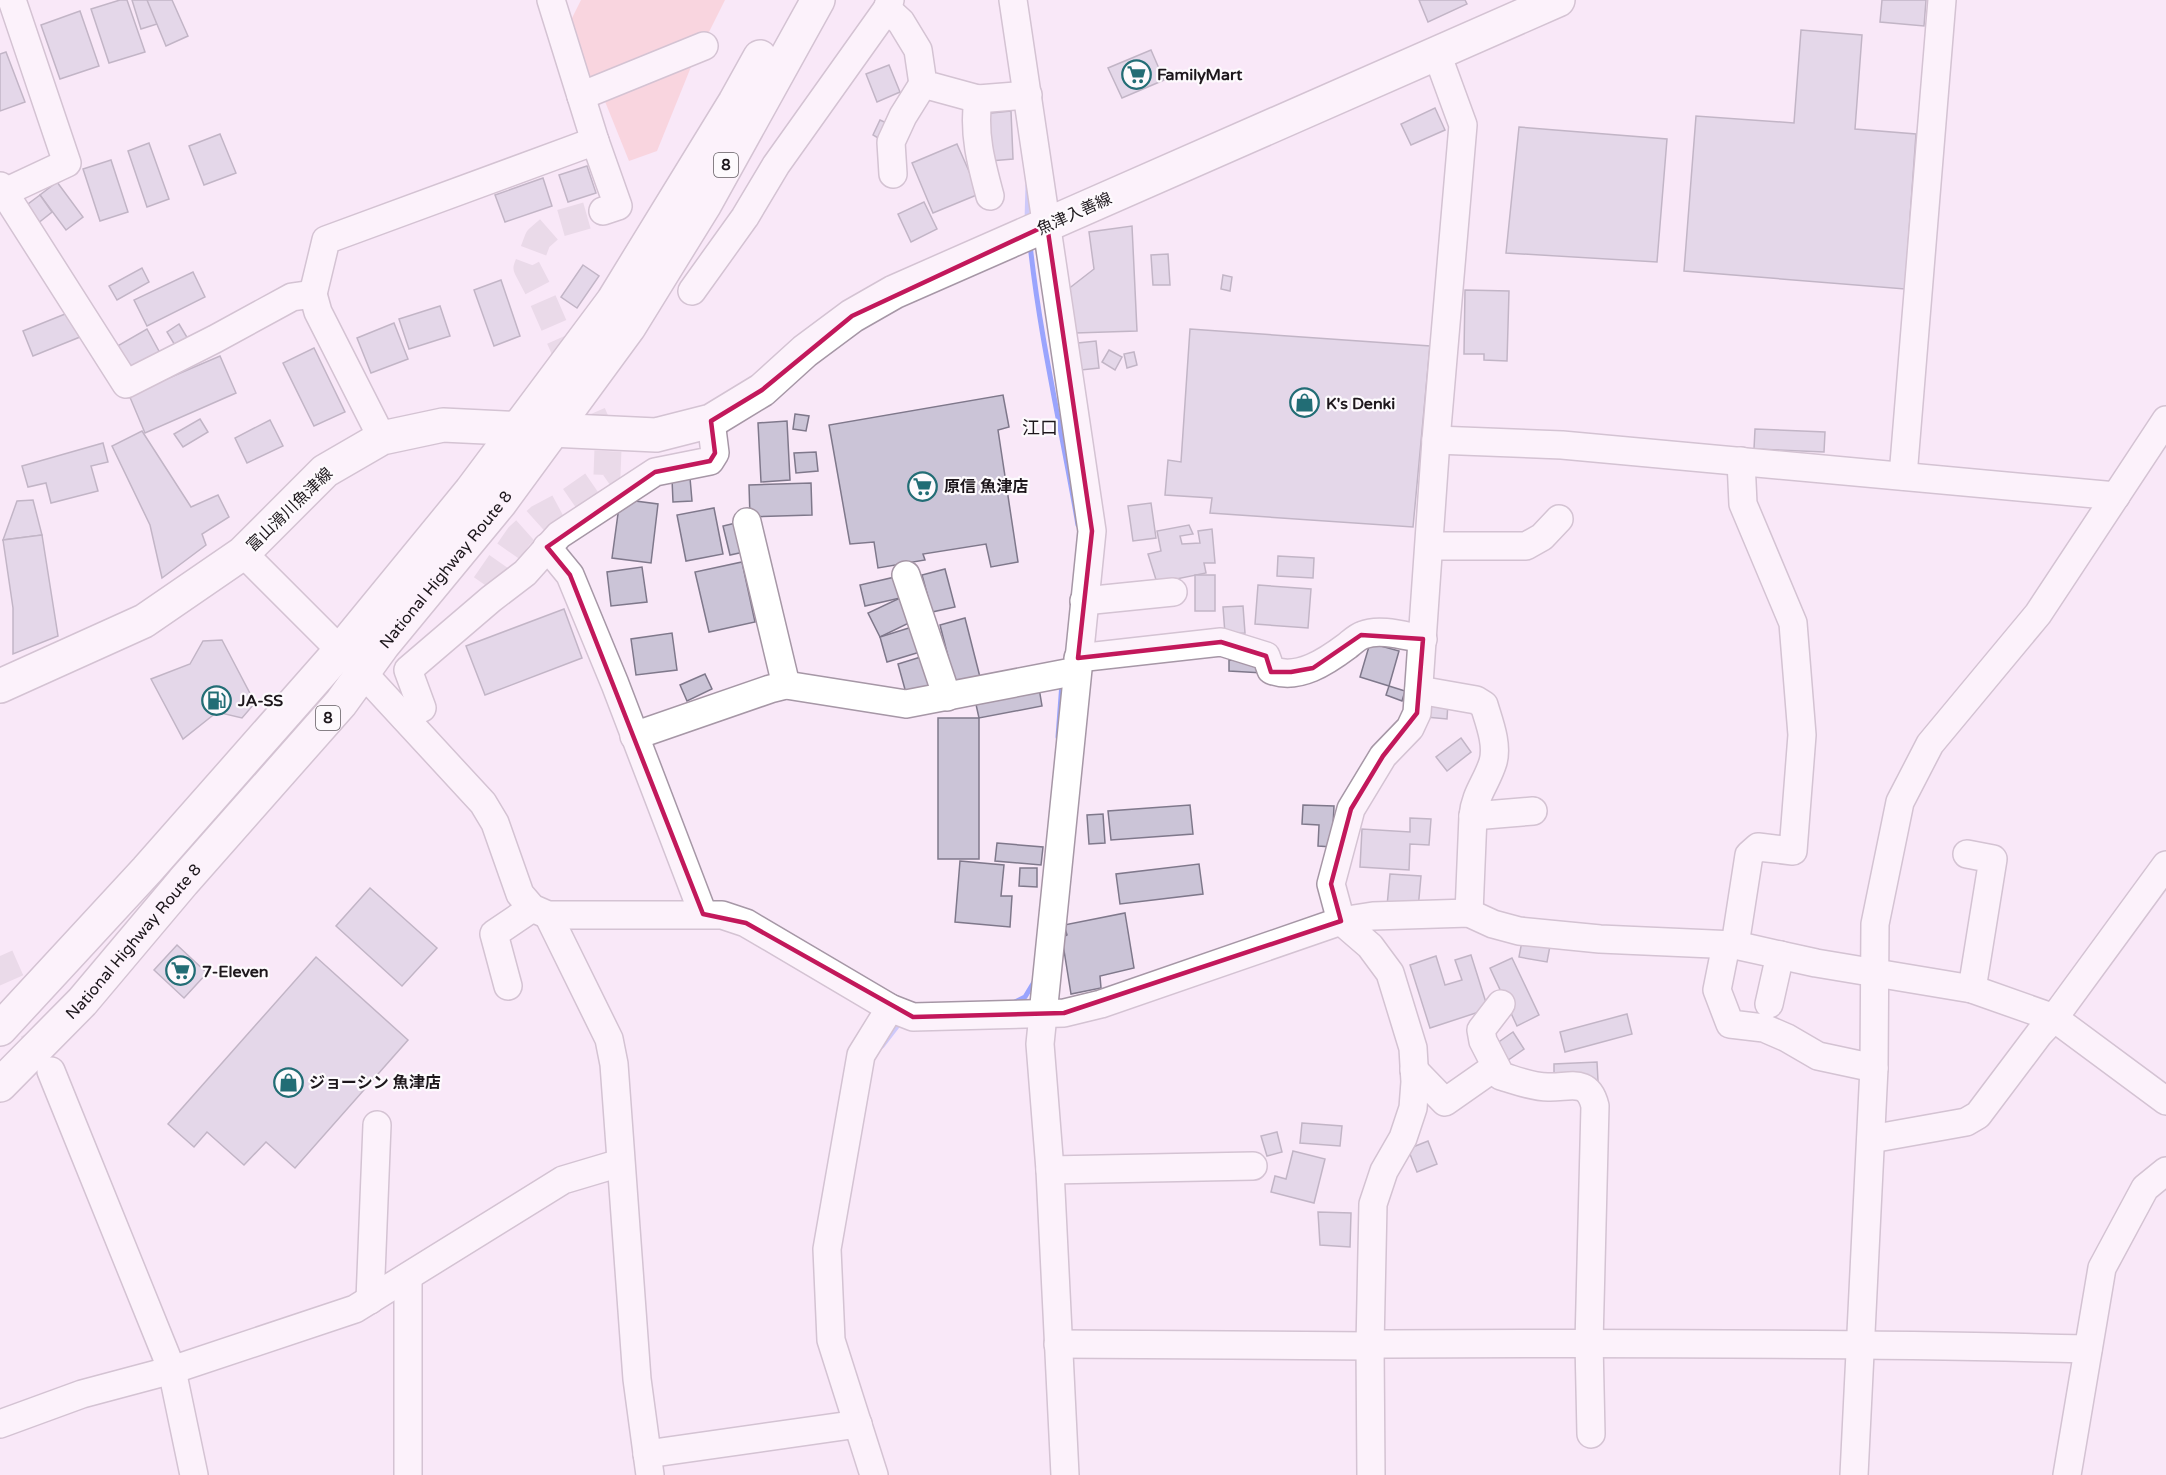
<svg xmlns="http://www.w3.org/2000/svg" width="2166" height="1475" font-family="'Varela Round','Noto Sans JP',sans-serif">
<rect width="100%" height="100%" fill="#f9e8f8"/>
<g fill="#f8bec1">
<polygon points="581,0 725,0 705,40 592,81 568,26"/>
<polygon points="697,52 657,151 629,161 602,94"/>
</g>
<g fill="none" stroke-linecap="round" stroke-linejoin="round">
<g stroke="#9aa4fd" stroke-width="5">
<polyline points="1027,220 1028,185"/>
<path d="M1030 244C1040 339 1062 431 1078 525"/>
<polyline points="1058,737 1062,683"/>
<polyline points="1015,1002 1025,997 1034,982"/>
<polyline points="882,1046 902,1020"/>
</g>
</g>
<g fill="#cbc4d7" stroke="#7f788b" stroke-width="1.5">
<polygon points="120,0 127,0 145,52 109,63 91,9"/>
<polygon points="132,0 150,0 157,24 141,29"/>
<polygon points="147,0 172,0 188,36 166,46"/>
<polygon points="1419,0 1465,0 1467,4 1428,22"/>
<polygon points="1882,0 1926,0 1924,26 1880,22"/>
<polygon points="80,11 99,66 60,79 41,25"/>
<polygon points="1801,30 1862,35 1855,129 1916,134 1905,289 1684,271 1696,116 1794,123"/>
<polygon points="1151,50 1164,80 1122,98 1108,68"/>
<polygon points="6,52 25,102 0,111 0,54"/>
<polygon points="889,65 900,92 877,102 866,74"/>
<polygon points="1435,108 1445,130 1411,145 1401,124"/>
<polygon points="1011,111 1013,159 990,161 982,114"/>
<polygon points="880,120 891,125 883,141 873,135"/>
<polygon points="1519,127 1667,139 1657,262 1506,253"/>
<polygon points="220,134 236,173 204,185 189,146"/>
<polygon points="149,143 169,199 147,207 128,151"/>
<polygon points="957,144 979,194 933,213 912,163"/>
<polygon points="111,160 128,212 100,221 83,169"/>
<polygon points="587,166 596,193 568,202 559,175"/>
<polygon points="543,178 552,206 505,222 495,195"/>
<polygon points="57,182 83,217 66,230 40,195"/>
<polygon points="40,195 52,212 37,224 24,207"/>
<polygon points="924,202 937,229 911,242 898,214"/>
<polygon points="1132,226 1137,331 1075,333 1067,290 1094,269 1089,232"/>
<polygon points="1168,254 1170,285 1153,285 1151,255"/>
<polygon points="583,265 599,276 577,308 561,297"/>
<polygon points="142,268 149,282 117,300 109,286"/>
<polygon points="193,272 205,297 147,326 134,300"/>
<polygon points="1223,275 1232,277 1230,291 1221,289"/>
<polygon points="501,280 520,336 494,346 474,290"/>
<polygon points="1465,290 1509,291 1507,361 1484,360 1484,354 1464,354"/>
<polygon points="440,306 450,336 409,349 399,319"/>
<polygon points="70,312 80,337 33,356 23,331"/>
<polygon points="394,323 408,359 371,373 357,338"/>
<polygon points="179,324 188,339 176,347 167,332"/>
<polygon points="147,329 160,353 127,372 114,348"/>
<polygon points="1190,329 1430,346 1413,527 1210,513 1212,498 1165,495 1168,460 1181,462"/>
<polygon points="1096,341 1099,368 1081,370 1078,343"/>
<polygon points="314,348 345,412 314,426 283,363"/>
<polygon points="1109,350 1122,357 1115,370 1102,362"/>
<polygon points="1134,352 1137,365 1127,368 1124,354"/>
<polygon points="220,356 236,393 145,433 129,395"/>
<polygon points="1003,395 1009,427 998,430 1018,562 991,567 986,544 923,554 925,560 878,568 874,542 850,544 829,425"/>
<polygon points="795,414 809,416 806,431 793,429"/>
<polygon points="200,419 208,432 183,447 174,434"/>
<polygon points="270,420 283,446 247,463 235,438"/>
<polygon points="787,421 790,480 761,482 758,423"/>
<polygon points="1755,429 1825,432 1824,452 1754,449"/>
<polygon points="142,431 191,507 218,495 229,517 202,534 206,545 162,578 150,525 112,446"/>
<polygon points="103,443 108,462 91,466 98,491 51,503 46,483 28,487 22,466"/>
<polygon points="816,452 818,471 796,473 794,453"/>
<polygon points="690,478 692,501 673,502 672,479"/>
<polygon points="811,483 812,515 750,517 749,485"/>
<polygon points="620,499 658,504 651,563 612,558"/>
<polygon points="33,500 42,535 3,540 17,501"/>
<polygon points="1151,503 1156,538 1133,541 1128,506"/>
<polygon points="714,508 723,554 686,561 677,515"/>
<polygon points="736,523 744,552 730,555 723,526"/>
<polygon points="1189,525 1193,534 1180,536 1182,544 1200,543 1198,531 1212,529 1215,563 1204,563 1206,573 1157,583 1148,554 1161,551 1157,531"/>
<polygon points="42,535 58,636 13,654 13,608 3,540"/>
<polygon points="1278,556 1314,558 1313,578 1277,576"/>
<polygon points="742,562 755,622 709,632 695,572"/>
<polygon points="642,567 647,602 611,606 607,572"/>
<polygon points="945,569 955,607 932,612 922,575"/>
<rect x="1195" y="575" width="20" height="36"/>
<polygon points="895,577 900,598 865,606 860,585"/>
<polygon points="1258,585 1311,589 1308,628 1255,624"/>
<polygon points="900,598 911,622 880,637 868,613"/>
<polygon points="1243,606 1245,633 1225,634 1223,607"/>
<polygon points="564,609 582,658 485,695 466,646"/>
<polygon points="965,618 981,681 956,688 940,625"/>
<polygon points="912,627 920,652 887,662 880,637"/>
<polygon points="672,633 677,670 636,675 631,639"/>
<polygon points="222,640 255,703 242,718 217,712 183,739 151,679 190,664 203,641"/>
<polygon points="1370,643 1399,651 1389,686 1360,677"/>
<polygon points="924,656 933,685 906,693 898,664"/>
<polygon points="1229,660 1264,662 1263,673 1229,671"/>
<polygon points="705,674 712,689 687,701 680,685"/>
<polygon points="1389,686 1405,691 1402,701 1386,695"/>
<polygon points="1039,688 1042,706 979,718 975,700"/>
<polygon points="1428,700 1448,702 1447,719 1426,717"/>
<rect x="938" y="718" width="41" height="141"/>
<polygon points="1461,738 1471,752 1447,771 1436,757"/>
<polygon points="1190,805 1193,834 1111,840 1108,811"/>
<polygon points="1303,805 1334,806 1332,847 1318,846 1319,825 1302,824"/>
<polygon points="1103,814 1105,843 1089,844 1087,815"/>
<polygon points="1410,818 1431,819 1429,845 1410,844 1409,870 1360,867 1362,829 1410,832"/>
<polygon points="997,843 1043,847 1041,865 995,861"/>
<polygon points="960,861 1004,865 1001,896 1012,896 1010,927 955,922"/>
<polygon points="1199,864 1203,894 1120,904 1116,874"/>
<polygon points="1020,868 1037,868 1037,887 1019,886"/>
<polygon points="1390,874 1421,876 1418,909 1387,906"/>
<polygon points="370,888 437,948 402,986 336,926"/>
<polygon points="1125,913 1134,968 1100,976 1101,988 1071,994 1062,938 1067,935 1064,925"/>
<polygon points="1522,941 1550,946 1547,962 1519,957"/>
<polygon points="177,945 207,973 184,998 154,970"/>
<polygon points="1471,955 1488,1009 1430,1028 1410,965 1436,956 1445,985 1462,980 1455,960"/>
<polygon points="316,957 408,1040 295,1168 266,1142 244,1165 207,1132 194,1147 168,1124"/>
<polygon points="1512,958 1539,1015 1517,1026 1490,968"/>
<polygon points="1627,1014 1632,1034 1565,1052 1560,1032"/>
<polygon points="1513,1032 1524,1049 1504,1063 1493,1046"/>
<polygon points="1597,1062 1598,1081 1554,1082 1554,1064"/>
<polygon points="1302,1123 1342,1126 1340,1146 1300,1143"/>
<polygon points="1277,1132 1282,1152 1267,1156 1261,1136"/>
<polygon points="1428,1141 1437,1164 1417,1172 1408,1149"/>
<polygon points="1293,1151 1325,1159 1314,1203 1271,1192 1275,1176 1286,1179"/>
<polygon points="1318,1212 1351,1213 1350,1247 1320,1245"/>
</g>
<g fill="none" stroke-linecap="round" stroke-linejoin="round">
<g stroke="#d8c9d7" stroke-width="27" stroke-dasharray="27 14" stroke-linecap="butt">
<polyline points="485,585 519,536 539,518 565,504 607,475 608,449 538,289 527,268 538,239 554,225 603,211"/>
<polyline points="0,956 47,1062"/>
</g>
<defs>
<g id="minor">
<polyline points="1013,0 1092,531 1040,1044 1050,1170 1065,1475"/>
<path d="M887 9 901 22 918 50 923 84 978 99C973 133 981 163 990 196"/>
<polyline points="581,96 704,46"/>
<polyline points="978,99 1028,95"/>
<polyline points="595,141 618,206 603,211"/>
<polyline points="893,174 891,142 903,116 923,84"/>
<polyline points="0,186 126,384 215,339 292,297 313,294 318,312 382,438"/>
<polyline points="5,192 67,163 12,0"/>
<polyline points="692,291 745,217 776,165 887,9 890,0"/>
<polyline points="313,294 326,240 595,141 551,0"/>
<polyline points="1436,440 1562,445 2116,496"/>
<polyline points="1903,476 1942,0"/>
<polyline points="747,522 786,685"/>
<polyline points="1430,546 1526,546 1542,537 1559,519"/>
<polyline points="547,547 570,575 615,684 703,914"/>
<polyline points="243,553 363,673 483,803 495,823 520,894 532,908 548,915 722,915 746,923 890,1008 913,1017 1064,1013 1101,1004 1341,921 1373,916 1469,913 1493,924 1519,931 1600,939 1735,945 1816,963 1972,989 2054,1018 2166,1101"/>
<polyline points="906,575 947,697"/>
<polyline points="1084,601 1173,592"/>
<path d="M1078 658 1221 642 1266 656 1271 670C1298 681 1327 661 1347 646 1352 642 1357 637 1363 635 1380 628 1405 636 1423 639"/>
<path d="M1419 690 1476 700 1484 705C1489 722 1498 744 1493 762 1487 782 1475 794 1473 816L1533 811"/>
<polyline points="404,717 422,708 408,670 491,599 525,573 559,535 655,472 710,461 715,453 711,421"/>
<polyline points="634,736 770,689 786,685 906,704 1077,671"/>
<polyline points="1967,854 1993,859 1972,989"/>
<polyline points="1469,913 1473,816"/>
<polyline points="548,915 609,1039 614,1064 637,1379 650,1475"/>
<polyline points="1726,945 1717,990 1730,1024 1764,1028 1787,1038 1818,1056 1874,1068"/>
<polyline points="1735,945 1749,855 1758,847 1793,851 1802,735 1793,623 1743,504 1741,461"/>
<polyline points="508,986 494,934 532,908"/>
<path d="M1501 1004 1481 1030 1483 1041 1501 1076C1515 1080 1532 1087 1548 1087 1569 1088 1588 1077 1595 1106L1589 1343 1591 1434"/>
<polyline points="1769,1004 1780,955"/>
<polyline points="1414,1070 1445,1102 1495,1067"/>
<polyline points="51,1071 172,1370 194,1475"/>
<polyline points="1871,1139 1966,1122 1978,1115 2039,1034 2054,1018 2166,865"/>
<polyline points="1050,1170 1253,1166"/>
<polyline points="370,1300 377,1125"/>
<path d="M1058 1344 1370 1346 1384 1344C1619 1343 1853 1343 2088 1349"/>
<polyline points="0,1424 82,1394 172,1370 355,1309 563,1180 620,1163"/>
<polyline points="647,1454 858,1424"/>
<polyline points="408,1475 408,1278"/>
<polyline points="874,1475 831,1340 827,1249 861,1055 890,1008"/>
<polyline points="1371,1475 1370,1346 1373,1204 1384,1171 1403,1138 1413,1108 1415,1082 1413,1048 1390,973 1370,946 1341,921 1331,884 1351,809 1383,756 1410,728 1417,713 1436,440 1463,125 1437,54"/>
<polyline points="1854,1475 1874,1068 1875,924 1900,802 1930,744 2038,614 2166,420"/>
<polyline points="2067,1475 2102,1268 2145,1188 2166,1171"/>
</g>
<polyline id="major" points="0,686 144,621 243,553 325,471 382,438 443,425 656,435 711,421 762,390 805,351 852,316 894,292 1558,0"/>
<g id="highway">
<polyline points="0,1029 147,870 340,651 471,491 613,301 735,102 760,57"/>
<path id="s1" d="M0 1085 82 1002 183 882 341 703 383 645 500 503 629 327 705 204 818 0"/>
</g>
</defs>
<use href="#minor" stroke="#a697a6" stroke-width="30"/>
<use href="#major" stroke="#a697a6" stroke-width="36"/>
<use href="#highway" stroke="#a697a6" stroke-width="36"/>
<use href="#minor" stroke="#fff" stroke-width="27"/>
<use href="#major" stroke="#fff" stroke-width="33"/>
<use href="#highway" stroke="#fff" stroke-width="33"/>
</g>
<path d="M0 0H2166V1475H0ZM1047 225 1092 531 1078 658 1221 642 1266 656 1271 672H1291L1313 668 1361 635 1423 639 1417 713 1383 756 1351 809 1331 884 1341 921 1064 1013 913 1017 746 923 703 914 570 575 547 547 655 472 710 461 715 453 711 421 762 390 852 316Z" fill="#f9e8f8" fill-opacity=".55" fill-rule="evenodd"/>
<path fill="none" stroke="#c2185b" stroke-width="4.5" stroke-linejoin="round" d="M1047 225 1092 531 1078 658 1221 642 1266 656 1271 672H1291L1313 668 1361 635 1423 639 1417 713 1383 756 1351 809 1331 884 1341 921 1064 1013 913 1017 746 923 703 914 570 575 547 547 655 472 710 461 715 453 711 421 762 390 852 316Z"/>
<defs>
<symbol id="supermarket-ring" viewBox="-11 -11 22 22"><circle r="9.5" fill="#fdfafd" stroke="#226d75" stroke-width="1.5"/><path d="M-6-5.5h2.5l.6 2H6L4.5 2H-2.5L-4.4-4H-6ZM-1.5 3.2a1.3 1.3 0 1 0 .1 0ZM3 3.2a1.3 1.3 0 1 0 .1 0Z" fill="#226d75"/></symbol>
<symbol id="shop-ring" viewBox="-11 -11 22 22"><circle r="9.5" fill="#fdfafd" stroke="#226d75" stroke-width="1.5"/><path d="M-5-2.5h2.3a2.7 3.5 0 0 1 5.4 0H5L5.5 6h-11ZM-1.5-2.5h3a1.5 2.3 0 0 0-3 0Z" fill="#226d75"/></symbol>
<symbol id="fuel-ring" viewBox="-11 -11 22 22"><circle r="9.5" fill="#fdfafd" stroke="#226d75" stroke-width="1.5"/><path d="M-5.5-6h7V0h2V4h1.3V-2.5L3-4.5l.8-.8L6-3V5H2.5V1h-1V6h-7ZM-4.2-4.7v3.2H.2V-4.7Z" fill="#226d75"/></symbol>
</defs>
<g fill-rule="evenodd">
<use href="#supermarket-ring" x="1120" y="58" width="33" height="33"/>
<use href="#shop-ring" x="1288" y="386" width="33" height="33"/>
<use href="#supermarket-ring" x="906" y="470" width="33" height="33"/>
<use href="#fuel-ring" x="200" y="684" width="33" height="33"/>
<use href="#supermarket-ring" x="164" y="954" width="33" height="33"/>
<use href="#shop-ring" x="272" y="1066" width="33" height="33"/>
</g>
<g text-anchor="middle" stroke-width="4.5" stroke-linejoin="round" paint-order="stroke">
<g fill="#fdfafd" stroke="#605b60" stroke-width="1.5">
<rect x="714" y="153" width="24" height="24" rx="4.5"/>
<rect x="316" y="706" width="24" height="24" rx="4.5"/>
</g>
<g font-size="15" font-weight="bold" fill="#1d171c">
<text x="726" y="170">8</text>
<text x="328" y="723">8</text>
</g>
<g font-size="16" font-weight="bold" fill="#1d171c" stroke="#fdfafd" text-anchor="start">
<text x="1157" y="80">FamilyMart</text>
<text x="1326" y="409">K's Denki</text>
<text x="944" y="492">原信 魚津店</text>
<text x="238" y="706">JA-SS</text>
<text x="202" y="977">7-Eleven</text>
<text x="309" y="1088">ジョーシン 魚津店</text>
</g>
<g font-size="16" fill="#1d171c" stroke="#fdfafd">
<text transform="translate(1074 213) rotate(-24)" y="6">魚津入善線</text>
<text transform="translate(289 509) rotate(-44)" y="6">富山滑川魚津線</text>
<text dy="6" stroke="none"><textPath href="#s1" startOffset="682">National Highway Route 8</textPath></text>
<text dy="6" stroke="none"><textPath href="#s1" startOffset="196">National Highway Route 8</textPath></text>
</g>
<g font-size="18" fill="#1d171c" stroke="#fdfafd">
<text x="1040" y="434">江口</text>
</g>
</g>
</svg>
